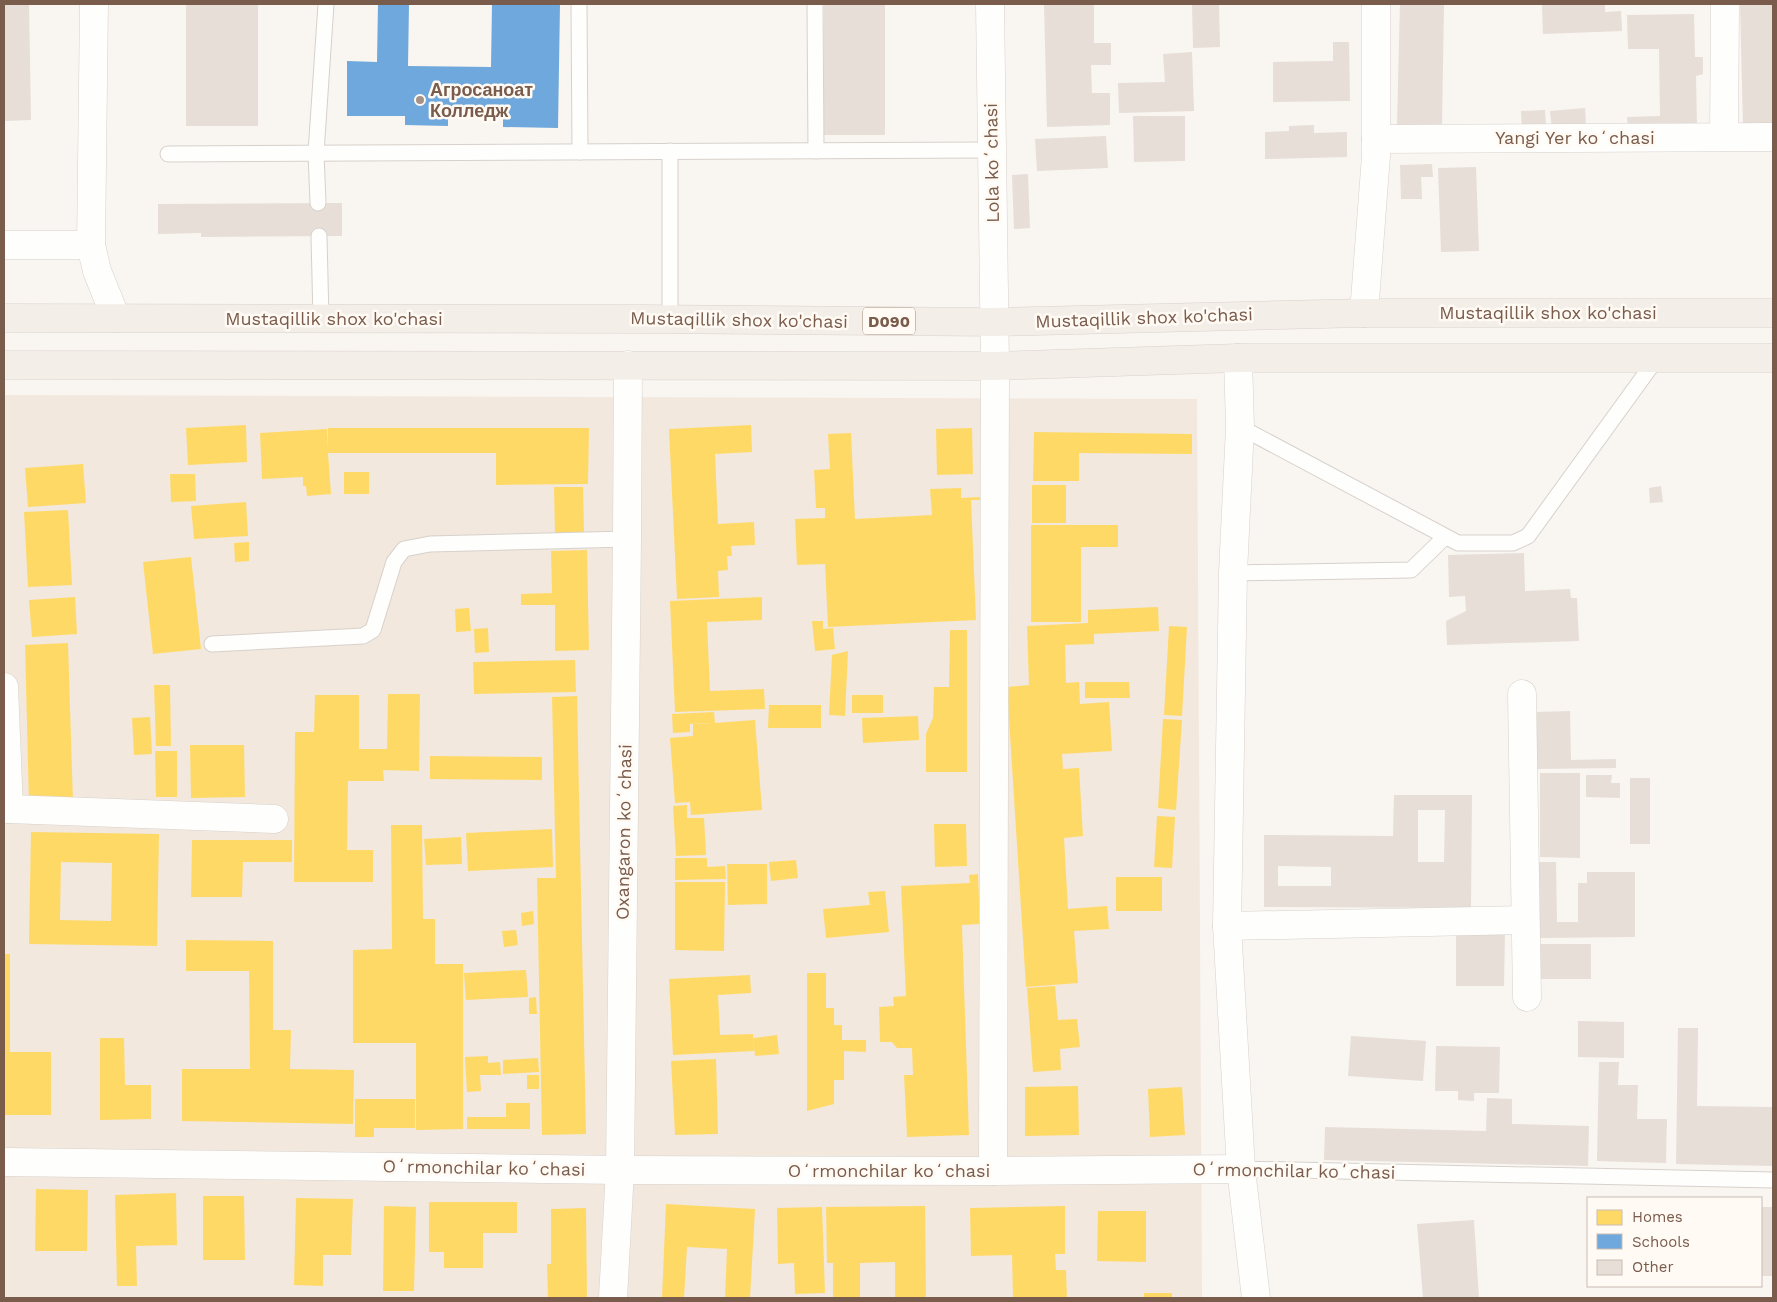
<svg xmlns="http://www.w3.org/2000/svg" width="1777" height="1302" font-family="'Work Sans',sans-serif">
<rect width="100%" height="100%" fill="#f9f5f0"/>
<polygon fill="#f2e8de" points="4,395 1197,399 1202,1298 4,1298"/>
<g fill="#ffd966" fill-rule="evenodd">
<polygon points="246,425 247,462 188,465 186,428"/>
<polygon points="751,425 752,452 715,454 718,524 754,522 755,545 731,546 732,556 727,556 728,570 718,571 719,597 677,599 669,429"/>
<polygon points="328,428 589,428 588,484 496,485 496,453 328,453 331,494 307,496 306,486 303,486 303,477 262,479 260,433 327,429 328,449"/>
<polygon points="972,428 973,474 937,475 936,429"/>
<polygon points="1034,432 1192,434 1192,454 1079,453 1079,481 1033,481"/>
<polygon points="851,433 855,519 932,515 930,489 961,488 961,498 980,497 980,500 971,500 976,620 828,627 825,564 797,565 795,519 825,518 825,508 816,508 814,470 830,469 828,434"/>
<polygon points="83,464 86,503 28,507 25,468"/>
<rect x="344" y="472" width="25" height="22"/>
<polygon points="170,474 195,474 196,501 171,502"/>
<rect x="1032" y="485" width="34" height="38"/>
<polygon points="554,487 583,487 584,533 555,534"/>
<polygon points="246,502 248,536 194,539 191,506"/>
<polygon points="68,510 72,585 28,587 24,512"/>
<polygon points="1031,525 1118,525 1118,547 1081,547 1081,622 1031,622"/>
<polygon points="249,542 249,561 235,562 234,543"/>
<polygon points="587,550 589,650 555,651 555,605 521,605 521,594 552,593 551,551"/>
<polygon points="191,557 201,649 153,654 143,562"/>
<polygon points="75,597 77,634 32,637 29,600"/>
<polygon points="762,597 762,620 707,622 710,691 764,689 765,709 675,712 670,601"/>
<polygon points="1158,607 1159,631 1094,634 1094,644 1065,645 1066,683 1079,682 1080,704 1109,702 1112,751 1062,754 1063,769 1079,768 1083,836 1064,838 1068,909 1107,906 1109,929 1074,931 1078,983 1026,987 1007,687 1029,685 1027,626 1088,623 1088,610"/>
<polygon points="469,608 471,631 456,632 455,609"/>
<polygon points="812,621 823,621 823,629 833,628 835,649 815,651"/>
<polygon points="1169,626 1187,627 1182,716 1164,715"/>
<polygon points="488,628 489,652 475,653 474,629"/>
<polygon points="950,630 967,630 967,772 926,772 926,734 933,718 934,687 949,687"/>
<polygon points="68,643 73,803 29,804 25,645"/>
<polygon points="848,651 845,716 829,715 832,655"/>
<polygon points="575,660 576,692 474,694 473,662"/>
<polygon points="1085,682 1129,682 1130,698 1085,698"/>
<polygon points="154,685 170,685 171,746 156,746"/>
<polygon points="388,694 420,694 419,771 383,770 384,781 348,781 347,850 373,850 373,882 294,882 295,732 314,732 315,695 359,695 359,749 387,749"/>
<rect x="852" y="695" width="31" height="18"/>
<polygon points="577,696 586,1134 542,1135 537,878 556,878 552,697"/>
<polygon points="769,705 821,705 821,728 768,728"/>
<polygon points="714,712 715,723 755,720 762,810 691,815 690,802 675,803 670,738 693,736 693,724 712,723 690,724 690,732 673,733 672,714"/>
<polygon points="918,716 919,740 863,743 862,718"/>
<polygon points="150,717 152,754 134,755 132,718"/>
<polygon points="1163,719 1182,720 1176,810 1158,808"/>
<polygon points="190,745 244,745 245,797 191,798"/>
<polygon points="155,751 177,751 177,797 156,797"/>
<polygon points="430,756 542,757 542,780 430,779"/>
<polygon points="687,805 687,818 704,818 706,855 676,856 673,806"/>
<polygon points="1157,816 1175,817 1172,868 1154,867"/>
<polygon points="934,824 966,824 967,866 935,867"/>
<polygon points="391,825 422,825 423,919 435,919 435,964 463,964 463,1129 416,1130 416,1043 353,1043 353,950 392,949"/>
<polygon points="552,829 553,867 468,871 466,833"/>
<path d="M31 832 159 834 157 946 29 944ZM61 862 112 863 111 921 60 920Z"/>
<polygon points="461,837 462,864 426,865 424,839"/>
<polygon points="192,840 292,840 292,862 243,862 242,897 191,897"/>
<polygon points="675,858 707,858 707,867 725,866 726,879 675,880"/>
<polygon points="796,860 798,878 771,881 769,862"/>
<polygon points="727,864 767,864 767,904 728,905"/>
<polygon points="978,874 980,924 962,925 969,1135 907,1137 904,1075 913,1075 912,1048 897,1048 892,1042 880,1042 879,1007 894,1006 893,997 906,996 901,886 970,883 969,875"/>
<rect x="1116" y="877" width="46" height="34"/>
<polygon points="675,882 725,882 724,951 675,950"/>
<polygon points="885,891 889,932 826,938 823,909 870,905 868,892"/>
<polygon points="533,911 534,924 522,926 521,913"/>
<polygon points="516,930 518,945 504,947 502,931"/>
<polygon points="186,940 273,941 273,1030 291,1030 290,1069 354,1070 353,1124 182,1121 182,1069 250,1069 249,971 186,971"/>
<polygon points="4,954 10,954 10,1052 51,1052 51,1115 4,1115"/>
<polygon points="526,970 528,997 466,1000 464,973"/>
<polygon points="807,973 826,973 826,1008 834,1008 834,1025 842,1025 842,1040 866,1040 866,1052 844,1051 844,1080 834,1080 834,1104 807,1111"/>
<polygon points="750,975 751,993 718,995 720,1035 753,1034 754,1051 673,1055 669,979"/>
<polygon points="1055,986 1058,1020 1077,1019 1080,1047 1060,1049 1061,1070 1033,1072 1027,988"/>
<polygon points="536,997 537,1014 529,1014 529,998"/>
<polygon points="777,1035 779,1054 755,1056 753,1038"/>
<polygon points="100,1038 124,1038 125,1085 151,1085 151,1119 100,1120"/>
<polygon points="488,1056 488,1063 500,1062 501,1075 480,1075 481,1091 467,1092 465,1057"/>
<polygon points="538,1058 539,1072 503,1074 503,1060"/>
<polygon points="716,1059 718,1134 675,1135 671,1061"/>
<rect x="527" y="1075" width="12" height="14"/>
<polygon points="1078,1086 1079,1135 1025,1136 1025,1087"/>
<polygon points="1182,1087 1185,1135 1150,1137 1148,1089"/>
<polygon points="355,1099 415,1099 415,1128 374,1128 374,1137 355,1137"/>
<polygon points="506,1103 530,1103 530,1129 467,1129 467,1117 506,1117"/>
<polygon points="36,1189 88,1190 87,1251 35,1251"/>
<polygon points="176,1193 177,1245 136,1246 137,1286 117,1286 115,1195"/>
<polygon points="203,1196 244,1196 245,1260 203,1260"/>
<polygon points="296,1198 353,1199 351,1255 323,1255 323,1286 294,1285"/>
<polygon points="429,1202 517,1202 517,1233 483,1233 483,1268 444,1268 444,1252 429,1252"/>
<polygon points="666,1204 755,1209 750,1298 725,1298 727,1249 687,1247 684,1298 662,1298"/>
<polygon points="384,1206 416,1207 414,1291 383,1291"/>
<polygon points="925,1206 926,1298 895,1298 895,1262 860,1263 860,1298 833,1298 833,1263 827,1263 826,1207"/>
<polygon points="1065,1206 1065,1254 1055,1254 1056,1270 1066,1270 1067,1298 1013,1298 1012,1255 971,1256 970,1208"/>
<polygon points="822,1207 825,1293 795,1294 794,1263 778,1264 777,1208"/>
<polygon points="586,1208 587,1298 548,1298 547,1264 551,1264 551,1209"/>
<polygon points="1098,1211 1146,1211 1146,1262 1097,1261"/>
<rect x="1144" y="1293" width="28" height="5"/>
</g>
<polygon fill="#6fa8dc" points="378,4 409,4 408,66 491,67 492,4 560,4 558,128 503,127 503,118 448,117 448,126 405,125 405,116 347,116 347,61 377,62"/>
<g fill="#e6ded7" fill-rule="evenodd">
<polygon points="4,4 29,4 31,120 4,121"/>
<rect x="186" y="4" width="72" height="122"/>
<rect x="824" y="4" width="61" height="131"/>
<polygon points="1044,4 1094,4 1094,43 1111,43 1111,65 1091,65 1092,93 1110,93 1110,125 1047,127"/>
<polygon points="1192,4 1219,4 1220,47 1193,48"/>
<polygon points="1400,4 1444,4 1442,126 1397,125"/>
<polygon points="1542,4 1605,4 1605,12 1621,11 1622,31 1543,34"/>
<polygon points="1740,4 1773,4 1773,126 1743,126"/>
<polygon points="1694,14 1695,57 1703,57 1703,74 1696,76 1697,126 1628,128 1627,117 1660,116 1659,49 1628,49 1627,15"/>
<polygon points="1333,42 1349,42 1350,101 1273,102 1273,62 1333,61"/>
<polygon points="1192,52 1194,111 1119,113 1118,83 1165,82 1163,54"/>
<polygon points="1585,108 1586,126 1552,129 1550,111"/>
<polygon points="1545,110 1546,127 1522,128 1521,111"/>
<polygon points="1133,116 1185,116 1185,161 1134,162"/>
<polygon points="1314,125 1314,133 1347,132 1347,157 1265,159 1265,132 1289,131 1289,126"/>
<polygon points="1106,136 1108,168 1037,171 1035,139"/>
<polygon points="1432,164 1433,177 1421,177 1422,199 1401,199 1400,165"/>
<polygon points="1476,167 1479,251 1441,252 1438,168"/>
<polygon points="1028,174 1030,228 1014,229 1012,175"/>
<polygon points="342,203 342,236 201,237 201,233 158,234 158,204"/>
<polygon points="1661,486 1663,502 1650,503 1649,488"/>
<polygon points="1524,553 1525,591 1570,589 1571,598 1577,598 1579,641 1447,645 1446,621 1466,611 1465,596 1449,597 1448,555"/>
<polygon points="1570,711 1571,760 1616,759 1616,768 1536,769 1535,712"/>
<polygon points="1540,773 1580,773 1580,858 1540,857"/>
<polygon points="1586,775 1612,775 1611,783 1620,783 1620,798 1586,797"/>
<rect x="1630" y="778" width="20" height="66"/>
<path d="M1394 795H1472L1471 908 1264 907V835L1393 836ZM1418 810H1445L1444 862H1418ZM1278 866 1331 867V886H1278Z"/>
<polygon points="1538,862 1556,862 1557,922 1578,922 1578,883 1587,883 1587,872 1635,872 1635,937 1539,938"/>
<polygon points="1456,931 1505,931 1504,986 1456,986"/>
<rect x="1538" y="944" width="53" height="35"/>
<polygon points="1578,1021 1624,1022 1624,1058 1578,1057"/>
<polygon points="1678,1028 1698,1028 1697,1106 1773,1107 1773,1166 1676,1164"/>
<polygon points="1351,1036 1426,1041 1423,1081 1348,1076"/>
<polygon points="1436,1046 1500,1047 1499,1093 1474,1093 1474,1101 1458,1100 1458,1091 1435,1091"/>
<polygon points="1599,1062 1619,1062 1618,1085 1638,1085 1637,1119 1667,1119 1666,1163 1597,1161"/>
<polygon points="1487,1098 1512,1099 1512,1124 1589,1126 1588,1166 1324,1160 1325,1127 1486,1131"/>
<rect x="1761" y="1207" width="12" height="69"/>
<polygon points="1474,1220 1479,1298 1423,1298 1417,1224"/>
</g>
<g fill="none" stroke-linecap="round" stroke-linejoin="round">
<defs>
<g id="lane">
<polyline points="579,4 580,152"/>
<polyline points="815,4 816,151"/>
<polyline points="670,151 670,319"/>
<polyline points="168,154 991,150"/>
<polyline points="318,203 316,153 326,4"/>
<polyline points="319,236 321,319"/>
<polyline points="1240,427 1458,543 1513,543 1528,536 1657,358"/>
<polyline points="1233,573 1411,570 1445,537"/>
<polyline points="212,644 363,636 373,630 394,562 404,549 430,544 627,539"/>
<polyline points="1241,1169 1773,1180"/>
</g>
<g id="street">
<polyline points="990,4 995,366 993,1171"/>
<polyline points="1724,137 1725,4"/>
<polyline points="1376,139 1773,137"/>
<polyline points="4,245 91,245 97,271 116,318"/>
<polyline points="91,245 94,4"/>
<polyline points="1364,313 1376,156 1376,4"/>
<polyline points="1238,358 1240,427 1233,573 1227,926 1241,1169 1256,1298"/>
<polyline points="4,687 9,809 4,809"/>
<polyline points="1522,694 1527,997"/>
<polyline points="9,809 274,819"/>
<polyline points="1227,926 1525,920"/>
<polyline points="4,1162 620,1170 993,1171 1241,1169"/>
<polyline points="613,1298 620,1170 627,539 628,365"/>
</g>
<g id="primary">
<polyline points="4,318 645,319 993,322 1364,313 1773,313"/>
<polyline points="4,365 995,366 1238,358 1773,358"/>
</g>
</defs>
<use href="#lane" stroke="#d7d1cb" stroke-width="17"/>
<use href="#street" stroke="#d7d1cb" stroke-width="29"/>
<use href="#primary" stroke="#dad1cc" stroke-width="29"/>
<use href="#lane" stroke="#fefefd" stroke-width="15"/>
<use href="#street" stroke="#fefefd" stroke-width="28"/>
<use href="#primary" stroke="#f3eee8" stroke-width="28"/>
</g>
<circle fill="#a69286" stroke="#fffaf3" stroke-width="2" cx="420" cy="100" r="5"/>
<g text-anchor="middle" stroke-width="5" stroke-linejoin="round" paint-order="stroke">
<rect fill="#fffaf3" stroke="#a28b7f" stroke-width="1" x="863" y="307.5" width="52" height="27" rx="4"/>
<g font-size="16" font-weight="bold" fill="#7a5c4d">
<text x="889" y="327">D090</text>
</g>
<g font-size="18" font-weight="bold" fill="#7a5c4d" stroke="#fffaf3" text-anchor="start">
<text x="430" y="96">Агросаноат<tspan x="430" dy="21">Колледж</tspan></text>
</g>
<g font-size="18" fill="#7a5c4d" stroke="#fffaf3">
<text x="1575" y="144">Yangi Yer koʻchasi</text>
<text transform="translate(992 163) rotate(-91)" y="6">Lola koʻchasi</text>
<text x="1548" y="319">Mustaqillik shox ko'chasi</text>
<text transform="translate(1144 318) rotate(-2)" y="6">Mustaqillik shox ko'chasi</text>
<text x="334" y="325">Mustaqillik shox ko'chasi</text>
<text transform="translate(739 320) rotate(1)" y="6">Mustaqillik shox ko'chasi</text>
<text transform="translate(624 832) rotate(-89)" y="6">Oxangaron koʻchasi</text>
<text transform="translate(484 1168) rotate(1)" y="6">Oʻrmonchilar koʻchasi</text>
<text x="889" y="1177">Oʻrmonchilar koʻchasi</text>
<text transform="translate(1294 1171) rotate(1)" y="6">Oʻrmonchilar koʻchasi</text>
</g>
</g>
<rect width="1777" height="1302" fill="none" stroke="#7a5c4d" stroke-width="10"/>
<rect x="1587" y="1197" width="175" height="90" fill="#fffaf3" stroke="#cabbb1"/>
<rect x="1597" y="1210" width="25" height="15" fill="#ffd966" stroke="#cabbb1"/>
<text x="1632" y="1222" font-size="15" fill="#7a5c4d">Homes</text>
<rect x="1597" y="1234" width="25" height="15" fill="#6fa8dc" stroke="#cabbb1"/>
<text x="1632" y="1247" font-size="15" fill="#7a5c4d">Schools</text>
<rect x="1597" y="1260" width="25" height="15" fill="#e6ded7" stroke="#cabbb1"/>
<text x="1632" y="1272" font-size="15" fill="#7a5c4d">Other</text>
</svg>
